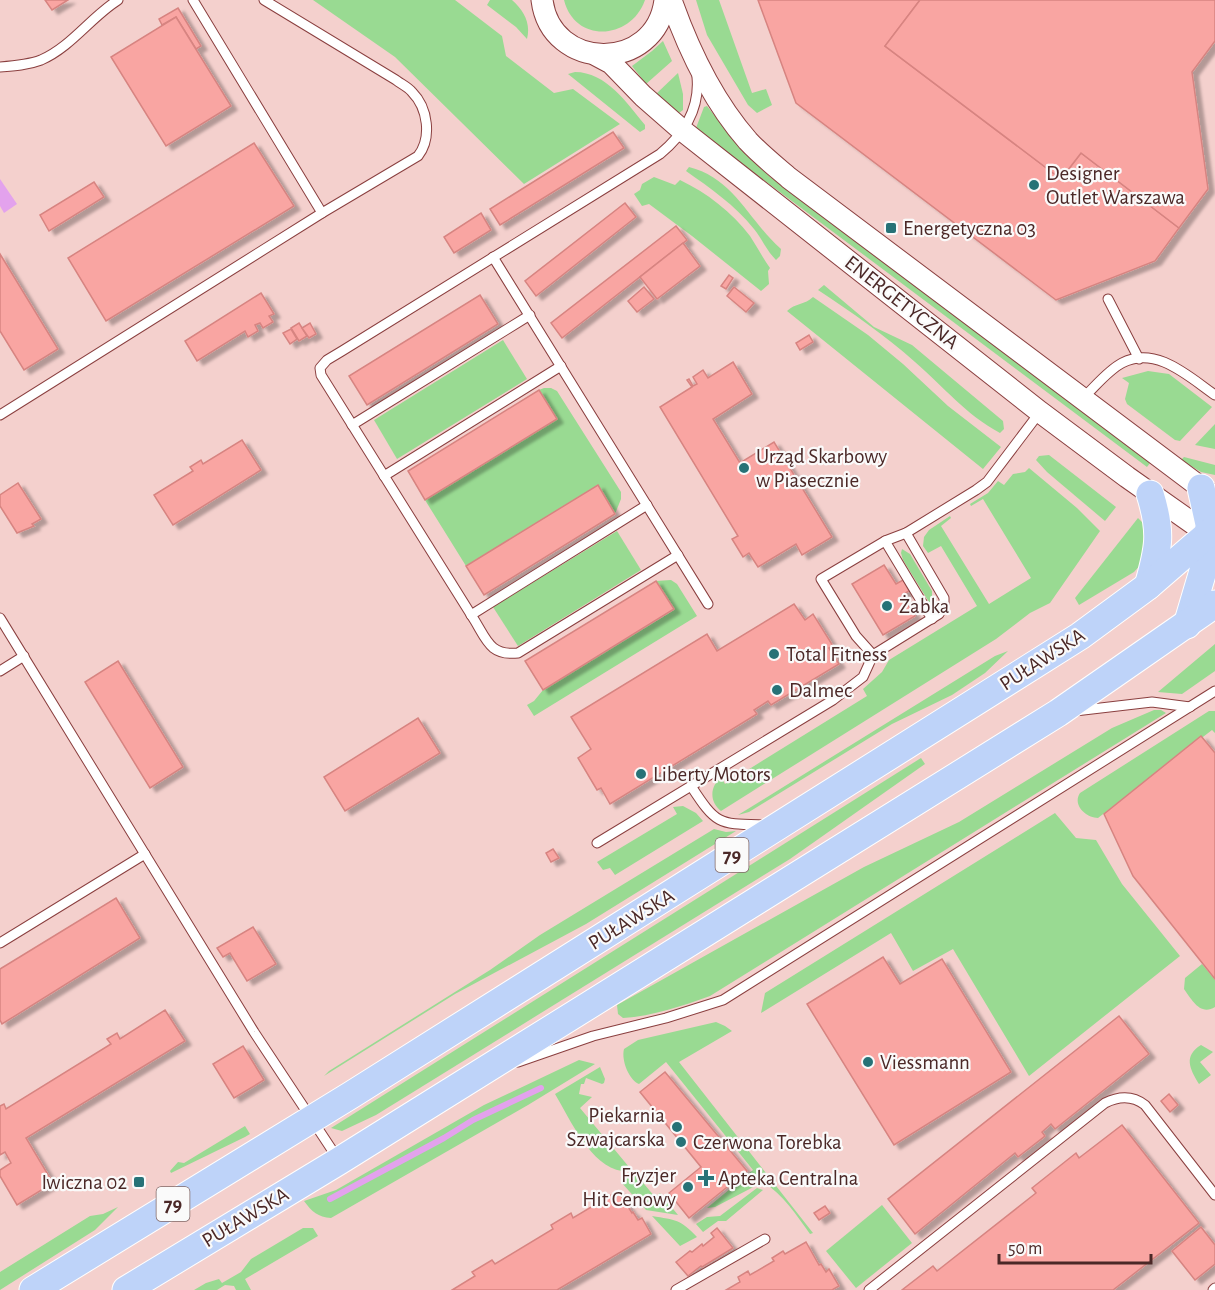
<svg xmlns="http://www.w3.org/2000/svg" width="1215" height="1290" font-family="'Alegreya Sans',sans-serif">
<defs>
<filter id="shadow"><feDropShadow dx="6" dy="4" stdDeviation="1.5" flood-color="#0004"/></filter>
</defs>
<rect width="100%" height="100%" fill="#f4d0cd"/>
<g fill="#99da92">
<polygon points="313,0 455,0 502,36 506,56 554,93 573,89 620,124 524,184 395,57"/>
<path d="M490 0H512C524 11 531 23 527 39L516 27 487 5Z"/>
<path d="M564 0H645C631 40 575 44 564 0Z"/>
<polygon points="696,0 719,0 752,93 766,89 772,105 757,113 748,105 707,35"/>
<polygon points="663,41 672,61 646,84 632,66 652,51"/>
<path d="M575 72C606 72 627 103 645 125V129L640 132 568 74Z"/>
<polygon points="678,73 683,94 683,110 679,113 656,94"/>
<polygon points="707,106 741,149 769,176 1150,463 1147,467 697,130 696,128 704,107"/>
<path d="M689 167C734 178 749 221 781 249L780 256 776 260C767 251 762 239 754 229 735 205 710 188 686 171Z"/>
<path d="M654 177 675 185 680 180C707 193 732 212 750 236 757 247 763 258 770 268L768 271 769 284 761 291 692 236 649 204 642 206 634 194 640 190 642 184Z"/>
<path d="M824 285 874 327 912 345 1003 421 1004 429 1000 433C965 414 944 387 915 362 885 335 851 312 818 290Z"/>
<path d="M813 297 868 335 903 364 948 406 1001 447 983 469 787 311C795 303 805 305 813 297Z"/>
<polygon points="503,340 527,379 397,459 374,420"/>
<polygon points="1148,371 1169,374 1212,407 1180,441 1175,440 1127,404 1125,399 1129,383 1122,378"/>
<polygon points="544,388 551,388 557,391 621,492 621,499 615,514 598,485 466,566 425,500 557,419 539,390"/>
<polygon points="1215,424 1215,449 1195,445"/>
<polygon points="1049,455 1116,507 1105,521 1047,472 1036,460 1039,456"/>
<polygon points="1184,457 1215,465 1215,475 1201,472 1181,460"/>
<path d="M1029 468 1077 508 1100 531 1050 603 1030 613 996 639 721 811C709 801 710 787 721 777L725 784 867 696 863 689 882 672 889 660 977 606 941 546 928 553 923 546 924 537 929 530 950 516 951 518 941 526 989 604 1031 578 983 499 971 506 970 504 988 493 998 481 1004 485 1013 474 1025 472Z"/>
<polygon points="1138,518 1146,526 1145,560 1134,572 1079,605 1075,598"/>
<polygon points="617,531 641,570 518,646 493,607"/>
<polygon points="902,549 910,554 932,591 932,607 903,560 901,553"/>
<polygon points="671,580 677,584 697,616 534,716 527,705 534,701 543,690 674,610 656,581"/>
<polygon points="1215,644 1215,671 1182,694 1158,692"/>
<polygon points="1008,651 985,673 952,695 892,724 749,812 738,815 995,656"/>
<path d="M1154 710H1161L1166 713 710 996C682 1006 653 1016 623 1018L618 1014 617 1005 864 867 959 822 1112 728Z"/>
<path d="M1209 711H1215V733L1212 730 1098 818C1086 818 1072 805 1080 793Z"/>
<polygon points="921,758 925,764 790,859 376,1115 342,1131 331,1128"/>
<polygon points="683,806 696,813 703,821 615,875 610,868 603,870 597,862 677,814 673,807"/>
<polygon points="1055,813 1076,838 1096,840 1122,884 1180,956 1029,1076 953,949 913,971 891,933 761,1013 765,993"/>
<polygon points="714,829 726,832 736,831 586,924 455,994 324,1076 329,1071 490,970 540,935"/>
<path d="M1202 964 1215 980V1007C1200 1016 1192 1000 1184 989L1185 978Z"/>
<path d="M716 1022 725 1026 732 1031 679 1062 813 1233 810 1234C797 1216 783 1194 763 1182L715 1207 707 1208 753 1170 666 1062 639 1084C629 1080 621 1060 624 1049L638 1040Z"/>
<path d="M1201 1045 1213 1052 1200 1062 1211 1075 1199 1084C1190 1069 1183 1056 1201 1045Z"/>
<path d="M579 1060 595 1064 528 1105 331 1218C318 1217 312 1212 304 1201L336 1190 484 1105Z"/>
<path d="M600 1067 605 1079 604 1083 602 1084 586 1078 584 1084H581L579 1094 592 1097 580 1108 629 1167 622 1171C591 1167 570 1119 555 1094Z"/>
<polygon points="245,1126 250,1134 245,1137 171,1173 170,1171 178,1162 184,1163"/>
<polygon points="634,1172 655,1197 660,1193 678,1215 646,1210 621,1182"/>
<polygon points="757,1188 763,1190 726,1221 718,1221 703,1232 696,1224 707,1217 720,1216"/>
<polygon points="882,1205 912,1243 856,1288 826,1251"/>
<polygon points="118,1207 95,1230 0,1290 0,1272 90,1216 103,1214"/>
<path d="M652 1216C676 1220 680 1219 697 1237L680 1246Z"/>
<polygon points="303,1228 313,1228 318,1236 245,1279 251,1290 236,1290 234,1286 225,1285 217,1290 194,1290 206,1283 219,1279 222,1283 241,1272 251,1259"/>
</g>
<polygon fill="#e3a2ed" points="0,179 17,204 4,213 0,206"/>
<g fill="none" stroke-linecap="round" stroke-linejoin="round">
<polyline stroke="#e3a2ed" stroke-width="6" points="330,1199 444,1138 473,1120 541,1088"/>
</g>
<g fill="#f9a5a2" stroke="#d78481" stroke-width="1.5" filter="url(#shadow)">
<polygon points="45,0 68,0 52,10"/>
<polygon points="758,0 920,0 885,46 1061,179 1081,153 1179,228 1155,261 1056,300 796,103"/>
<polygon points="1215,0 1215,41 1192,72 1208,189 1179,228 1081,153 1061,179 885,46 920,0"/>
<polygon points="178,8 201,46 196,49 176,17 162,25 159,19"/>
<polygon points="176,17 231,106 166,146 111,57"/>
<polygon points="613,132 624,148 500,225 490,209"/>
<polygon points="254,143 294,206 106,321 68,258"/>
<polygon points="94,182 104,197 49,231 40,215"/>
<polygon points="625,203 636,217 536,296 525,281"/>
<polygon points="481,213 491,230 454,253 444,237"/>
<polygon points="676,226 687,240 562,338 551,323"/>
<polygon points="683,243 700,266 657,299 640,277"/>
<polygon points="0,254 58,349 24,370 0,331"/>
<polygon points="729,275 733,278 726,289 721,286"/>
<polygon points="644,287 654,299 637,312 628,301"/>
<polygon points="734,287 754,303 746,312 727,296"/>
<polygon points="261,293 274,314 269,316 273,322 263,328 260,323 255,325 258,331 248,337 245,331 197,361 185,341"/>
<polygon points="480,295 498,324 367,405 349,376"/>
<polygon points="299,323 307,336 299,341 291,328"/>
<polygon points="310,323 316,334 309,338 302,328"/>
<polygon points="291,329 297,339 290,344 283,333"/>
<polygon points="809,335 813,342 800,350 796,343"/>
<polygon points="733,362 752,394 713,419 740,463 774,442 832,537 802,555 796,544 758,567 749,553 743,557 732,539 738,536 660,407 692,387 687,380 689,379 693,386 697,384 693,377 703,370 708,378"/>
<polygon points="539,390 557,419 425,500 408,471"/>
<polygon points="242,440 261,470 173,525 154,495 193,471 190,467 201,460 203,464"/>
<polygon points="18,483 41,519 32,524 34,526 17,533 0,506 0,495"/>
<polygon points="598,485 615,514 484,595 466,566"/>
<polygon points="884,565 896,584 903,580 909,591 902,595 915,616 883,635 852,584"/>
<polygon points="656,581 674,609 543,690 525,661"/>
<polygon points="794,604 805,620 813,614 833,646 829,648 839,664 771,705 768,701 754,710 757,714 610,804 601,788 597,790 578,758 591,749 571,717 707,634 717,651"/>
<polygon points="118,661 183,767 150,788 85,682"/>
<polygon points="418,718 440,753 345,811 324,777"/>
<polygon points="1201,736 1215,753 1215,979 1133,876 1104,814"/>
<polygon points="553,849 559,858 551,862 546,853"/>
<polygon points="116,898 140,938 2,1024 0,1020 0,969"/>
<polygon points="253,927 276,964 247,981 230,953 223,957 217,948"/>
<polygon points="883,957 900,984 942,959 1011,1072 894,1145 807,1004"/>
<polygon points="165,1010 185,1041 26,1138 53,1183 17,1205 0,1176 0,1170 11,1163 5,1152 0,1155 0,1106 4,1104 6,1109 111,1044 107,1039 117,1033 120,1039"/>
<polygon points="1119,1016 1149,1054 1055,1129 1051,1124 1042,1132 1045,1136 1018,1157 1015,1153 915,1234 888,1199"/>
<polygon points="243,1046 264,1080 234,1098 213,1064"/>
<polygon points="665,1072 747,1171 689,1218 669,1193 701,1167 640,1092"/>
<polygon points="1169,1094 1178,1105 1170,1112 1161,1101"/>
<polygon points="1122,1125 1199,1223 1113,1290 902,1290 933,1266 937,1271 1036,1193 1032,1188 1076,1153 1079,1158"/>
<polygon points="618,1191 632,1213 633,1212 638,1220 642,1218 651,1234 557,1290 452,1290 475,1276 472,1272 492,1260 495,1264 553,1229 551,1225 571,1213 573,1218"/>
<polygon points="825,1206 830,1213 819,1220 814,1213"/>
<polygon points="1201,1227 1215,1245 1215,1264 1195,1280 1172,1251"/>
<polygon points="717,1228 733,1248 702,1267 701,1266 688,1276 676,1262 690,1251 692,1252 702,1244 703,1246 714,1237 711,1233"/>
<polygon points="806,1242 819,1265 821,1264 826,1272 829,1269 839,1286 832,1290 726,1290 740,1282 738,1277 748,1271 750,1275 774,1261 772,1258 783,1251 785,1254"/>
</g>
<g fill="none" stroke-linecap="round" stroke-linejoin="round">
<defs>
<g id="service">
<polyline points="193,0 322,213"/>
<path d="M0 67C14 66 28 65 41 60 71 47 91 17 118 0"/>
<polyline points="493,257 708,604"/>
<polyline points="1108,299 1139,359"/>
<path d="M1083 398C1095 387 1107 371 1122 363 1156 345 1189 377 1215 395"/>
<path d="M0 415 322 213 418 156C432 138 428 108 412 92 408 87 401 84 396 80L264 0"/>
<polyline points="352,425 530,315"/>
<polyline points="384,476 561,366"/>
<polyline points="885,541 932,619"/>
<path d="M678 555 518 653C491 656 487 641 475 621L321 375 320 368 327 360 342 351 660 154C684 134 700 109 697 77"/>
<polyline points="471,615 647,505"/>
<polyline points="0,618 254,1032 338,1159"/>
<polyline points="873,655 856,636 821,579 885,541 906,533 976,490 987,482 1040,412"/>
<polyline points="0,671 24,656"/>
<polyline points="1075,711 1152,702 1190,707"/>
<path d="M691 786C717 826 719 824 765 825"/>
<polyline points="597,843 833,700 863,677 873,655 939,614 944,604 944,598 906,533"/>
<polyline points="0,943 145,854"/>
<polyline points="518,1062 593,1036 666,1018 723,1000 1215,691"/>
<polyline points="676,1290 765,1239"/>
<path d="M869 1290 1105 1103C1119 1096 1132 1095 1145 1105L1215 1195"/>
<polyline points="1213,1290 1215,1288"/>
</g>
<g id="tertiary">
<path d="M542 0C551 72 656 73 665 0"/>
<path d="M671 0C689 51 712 100 748 141 760 154 775 166 789 178L1212 496"/>
<polyline points="596,55 611,63 643,96 683,131 1040,412 1127,477 1215,539"/>
</g>
<g id="primary">
<path d="M1148 586C1159 548 1162 532 1150 494"/>
<polyline points="1187,625 1208,554 1209,524 1201,488"/>
<polyline points="33,1290 351,1095 1080,636 1148,586 1215,528"/>
<polyline points="126,1290 339,1161 1058,713 1215,604"/>
</g>
</defs>
<use href="#service" stroke="#8a3f3f" stroke-width="11"/>
<use href="#tertiary" stroke="#8a3f3f" stroke-width="23"/>
<use href="#primary" stroke="#fff" stroke-width="29"/>
<use href="#service" stroke="#fff" stroke-width="9"/>
<use href="#tertiary" stroke="#fff" stroke-width="21"/>
<use href="#primary" stroke="#bed3f9" stroke-width="27"/>
</g>
<g fill="#277277" stroke="#fafafa" stroke-width="2">
<circle cx="1034" cy="185" r="6"/>
<rect x="885" y="222" width="12" height="12" rx="3"/>
<circle cx="744" cy="468" r="6"/>
<circle cx="887" cy="606" r="6"/>
<circle cx="774" cy="654" r="6"/>
<circle cx="777" cy="690" r="6"/>
<circle cx="641" cy="774" r="6"/>
<circle cx="868" cy="1062" r="6"/>
<circle cx="677" cy="1127" r="6"/>
<circle cx="681" cy="1142" r="6"/>
<path d="M703 1169h6v6h6v6h-6v6h-6v-6h-6v-6h6z"/>
<rect x="133" y="1176" width="12" height="12" rx="3"/>
<circle cx="688" cy="1187" r="6"/>
</g>
<g text-anchor="middle" stroke-width="4.5" stroke-linejoin="round" paint-order="stroke">
<g fill="#fafafa" stroke="#806766" stroke-width="1.5">
<rect x="715.5" y="838" width="33" height="34" rx="4.5"/>
<rect x="156.5" y="1187" width="33" height="34" rx="4.5"/>
</g>
<g font-size="20" font-weight="bold" fill="#4b2827">
<text x="732" y="862">79</text>
<text x="173" y="1211">79</text>
</g>
<g font-size="21" fill="#4b2827" stroke="#fafafa" text-anchor="start">
<text x="1046" y="180">Designer<tspan x="1046" dy="24">Outlet Warszawa</tspan></text>
<text x="903" y="235">Energetyczna 03</text>
<text x="756" y="463">Urząd Skarbowy<tspan x="756" dy="24">w Piasecznie</tspan></text>
<text x="899" y="613">Żabka</text>
<text x="786" y="661">Total Fitness</text>
<text x="789" y="697">Dalmec</text>
<text x="653" y="781">Liberty Motors</text>
<text x="880" y="1069">Viessmann</text>
<text x="665" y="1122" text-anchor="end">Piekarnia<tspan x="665" dy="24">Szwajcarska</tspan></text>
<text x="693" y="1149">Czerwona Torebka</text>
<text x="676" y="1182" text-anchor="end">Fryzjer<tspan x="676" dy="24">Hit Cenowy</tspan></text>
<text x="718" y="1185">Apteka Centralna</text>
<text x="127" y="1189" text-anchor="end">Iwiczna 02</text>
</g>
<g font-size="21" fill="#4b2827" stroke="#fafafa">
<text transform="translate(902 302) rotate(38)" y="7">ENERGETYCZNA</text>
<text transform="translate(1042 659) rotate(-33)" y="7">PUŁAWSKA</text>
<text transform="translate(631 919) rotate(-32)" y="7">PUŁAWSKA</text>
<text transform="translate(245 1217) rotate(-31)" y="7">PUŁAWSKA</text>
</g>
</g>
<path d="M999 1254v9h152v-9" fill="none" stroke="#4b2827" stroke-width="3"/>
<text x="1008" y="1254" font-size="18" fill="#4b2827" stroke="#fafafa" stroke-width="4.5" paint-order="stroke">50 m</text>
</svg>
